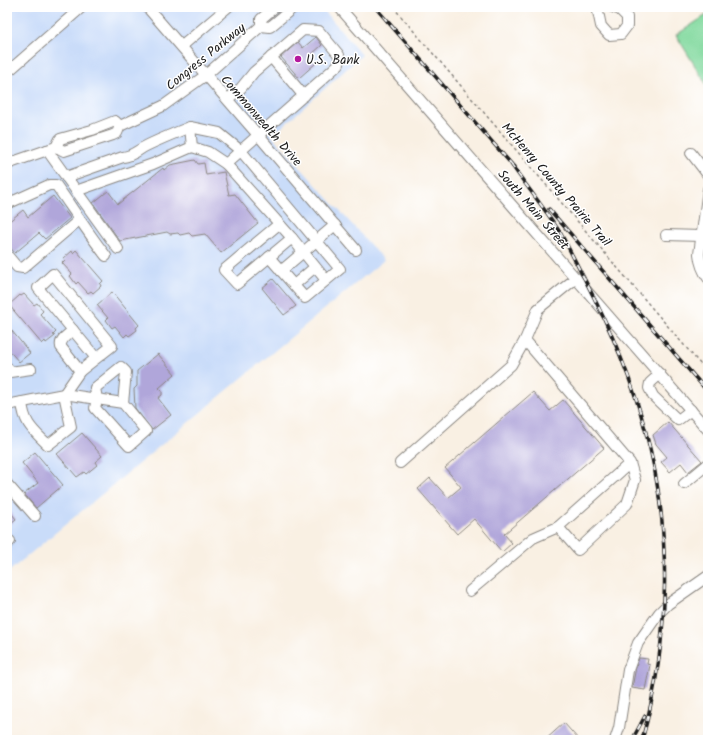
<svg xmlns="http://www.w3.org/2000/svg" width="715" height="747" font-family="Kalam,sans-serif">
<rect width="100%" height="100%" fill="#fff"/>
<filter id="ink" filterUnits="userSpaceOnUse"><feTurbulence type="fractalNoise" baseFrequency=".025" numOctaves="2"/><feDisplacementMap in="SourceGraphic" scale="8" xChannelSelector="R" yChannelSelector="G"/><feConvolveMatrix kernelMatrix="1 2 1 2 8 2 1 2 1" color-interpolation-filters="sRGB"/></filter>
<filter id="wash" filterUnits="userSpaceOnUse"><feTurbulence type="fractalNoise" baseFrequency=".012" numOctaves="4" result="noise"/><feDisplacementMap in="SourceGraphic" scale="16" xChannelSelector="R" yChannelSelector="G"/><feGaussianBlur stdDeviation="0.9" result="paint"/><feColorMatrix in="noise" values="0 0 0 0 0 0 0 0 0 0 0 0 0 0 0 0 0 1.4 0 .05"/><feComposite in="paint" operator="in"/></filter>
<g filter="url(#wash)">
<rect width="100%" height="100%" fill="#f9f0e3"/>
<polygon fill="#c9dcf9" points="7,7 321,7 362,55 272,136 384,260 7,573"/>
<polygon fill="#81d99e" stroke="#4e7a5d" points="708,14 708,87 676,35"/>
<g id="blocks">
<g fill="#b0a6da">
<polygon points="316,37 322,45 310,56 316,63 299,78 281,57 298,42 303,48"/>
<polygon points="195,160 198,164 204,163 206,175 224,172 229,195 235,194 258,223 221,253 205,234 192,236 189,233 180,235 178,233 170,234 167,232 120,241 93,203 108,191 118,204 163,168 164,170 170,165"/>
<polygon points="53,196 70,218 45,239 39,233 15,253 7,244 7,223 23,210 28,217"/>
<polygon points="76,250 103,281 100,284 101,286 93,293 91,291 88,293 78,282 76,284 70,276 72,274 62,263 65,260 64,258 72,251 73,253"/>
<polygon points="273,279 296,306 284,315 262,288"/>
<polygon points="112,292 139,325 136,328 137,330 129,336 127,334 124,337 115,326 112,328 106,320 108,318 97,305"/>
<polygon points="24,294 34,305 37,303 43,311 40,314 56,332 53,335 55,336 46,343 45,341 42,344 9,305 20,295 21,296"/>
<polygon points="7,325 30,353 19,362 7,348"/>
<polygon points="158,354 175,374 159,388 162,391 162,395 158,398 171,415 152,430 135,408 134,389 137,386 137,371"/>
<polygon points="533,392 550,411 563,400 604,448 504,534 512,543 502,552 474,519 457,534 418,489 430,478 448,498 461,487 445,468"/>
<polygon points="668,422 702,461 688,472 681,463 670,472 661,462 667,457 656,444 653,435"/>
<polygon points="82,433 102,456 95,462 97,465 86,474 84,472 77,477 57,454"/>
<polygon points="35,452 63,485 36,508 24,494 38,483 22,463"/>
<polygon points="7,508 16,519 7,526"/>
<polygon points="639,658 648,659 647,664 650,665 645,690 632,688 636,667"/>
<polygon points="564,723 579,740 545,740"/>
</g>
</g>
</g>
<g filter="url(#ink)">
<use href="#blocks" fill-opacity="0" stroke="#8a8680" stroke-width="1"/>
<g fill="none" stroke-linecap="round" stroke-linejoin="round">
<defs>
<g id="minor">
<polyline points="147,7 258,135 356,250"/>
<polyline points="339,7 708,430"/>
<polyline points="597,7 601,26 609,35 621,34 627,26 627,17 620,10 612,7"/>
<polyline points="261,26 261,19 275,7"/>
<polyline points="182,46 228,7"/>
<polyline points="271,57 304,96"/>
<polyline points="7,66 11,69 82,7"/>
<path d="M228 99 241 88 254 72 303 30 319 31 339 55V64C302 98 263 130 226 164L208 152 192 147 190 127 219 133 241 151 340 269 305 298 269 257"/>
<polyline points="56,147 64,151 113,135 117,133 120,126 163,106 206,75 261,26 270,27 294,7"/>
<polyline points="47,150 118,249"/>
<polyline points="691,153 708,175"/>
<polyline points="7,164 56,147 60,139 92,130 115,121 120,126"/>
<polyline points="226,164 292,238 326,280"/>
<path d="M66 177 123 157C133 156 138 150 146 146 160 139 175 133 190 127"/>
<path d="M708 189 699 254C700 264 702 270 708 278"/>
<polyline points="76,191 153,164 192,147"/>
<path d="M7 204 49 185H56C73 209 88 233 106 256"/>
<polyline points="279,224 224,270 237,284 292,238"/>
<polyline points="666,235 701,236"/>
<polyline points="7,255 17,267 23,268 79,220"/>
<polyline points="281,271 335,225"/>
<polyline points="576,278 538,309 525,340 630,463 558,527 578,550 627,504 635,480 630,463"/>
<polyline points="294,285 315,267"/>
<path d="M73 330C68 335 59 339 61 347L80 371"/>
<polyline points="7,367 10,372 31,369"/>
<polyline points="660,374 650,383 649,388 653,396 678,420 682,417 691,410"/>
<path d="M22 402C24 424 33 430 48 445L71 427 64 394 80 371 112 346 53 274 38 288 96 358"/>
<polyline points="7,405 64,394 97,399 95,408 129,446 146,431 123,403 126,372 121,367 95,388 97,399 123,403"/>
<polyline points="400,463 511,365 525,340"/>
<polyline points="7,484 35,516"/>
<polyline points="684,484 708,464"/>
<polyline points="7,544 10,541"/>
<polyline points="470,591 533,538 558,527"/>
<polyline points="615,740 619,728 628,670 638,643 659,613 668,604 708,576"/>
</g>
</defs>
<use href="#minor" stroke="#8a8680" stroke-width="12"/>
<polyline stroke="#8a8680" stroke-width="1.5" stroke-dasharray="3 3" stroke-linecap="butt" points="393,7 708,373"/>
<use href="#minor" stroke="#fff" stroke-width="10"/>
<defs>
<g id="rail">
<polyline points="375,7 514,167"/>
<path d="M511 164C527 187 546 210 561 234 569 248 576 263 584 278 609 326 631 376 645 429 673 530 670 640 642 740"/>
<polyline points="549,209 708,392"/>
<polyline points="632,740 645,716"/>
</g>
</defs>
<use href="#rail" stroke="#1c1c1c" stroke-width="3.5"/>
<use href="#rail" stroke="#fff" stroke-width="2" stroke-dasharray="6" stroke-linecap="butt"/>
</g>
</g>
<circle fill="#b5179e" stroke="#fff" stroke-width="1.5" cx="298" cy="59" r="4"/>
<g text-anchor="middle" stroke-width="3" stroke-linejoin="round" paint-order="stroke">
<g font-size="13" fill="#1c1c1c" stroke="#fff">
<text transform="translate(205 56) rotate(-39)" y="5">Congress Parkway</text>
<text transform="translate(262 120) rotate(49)" y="5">Commonwealth Drive</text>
<text transform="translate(557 184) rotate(49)" y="5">McHenry County Prairie Trail</text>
<text transform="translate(534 209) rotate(49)" y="5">South Main Street</text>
</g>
<g font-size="13" fill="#1c1c1c" stroke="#fff" text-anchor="start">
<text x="306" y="64">U.S. Bank</text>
</g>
</g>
<rect width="715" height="747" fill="none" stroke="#fff" stroke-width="24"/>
</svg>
